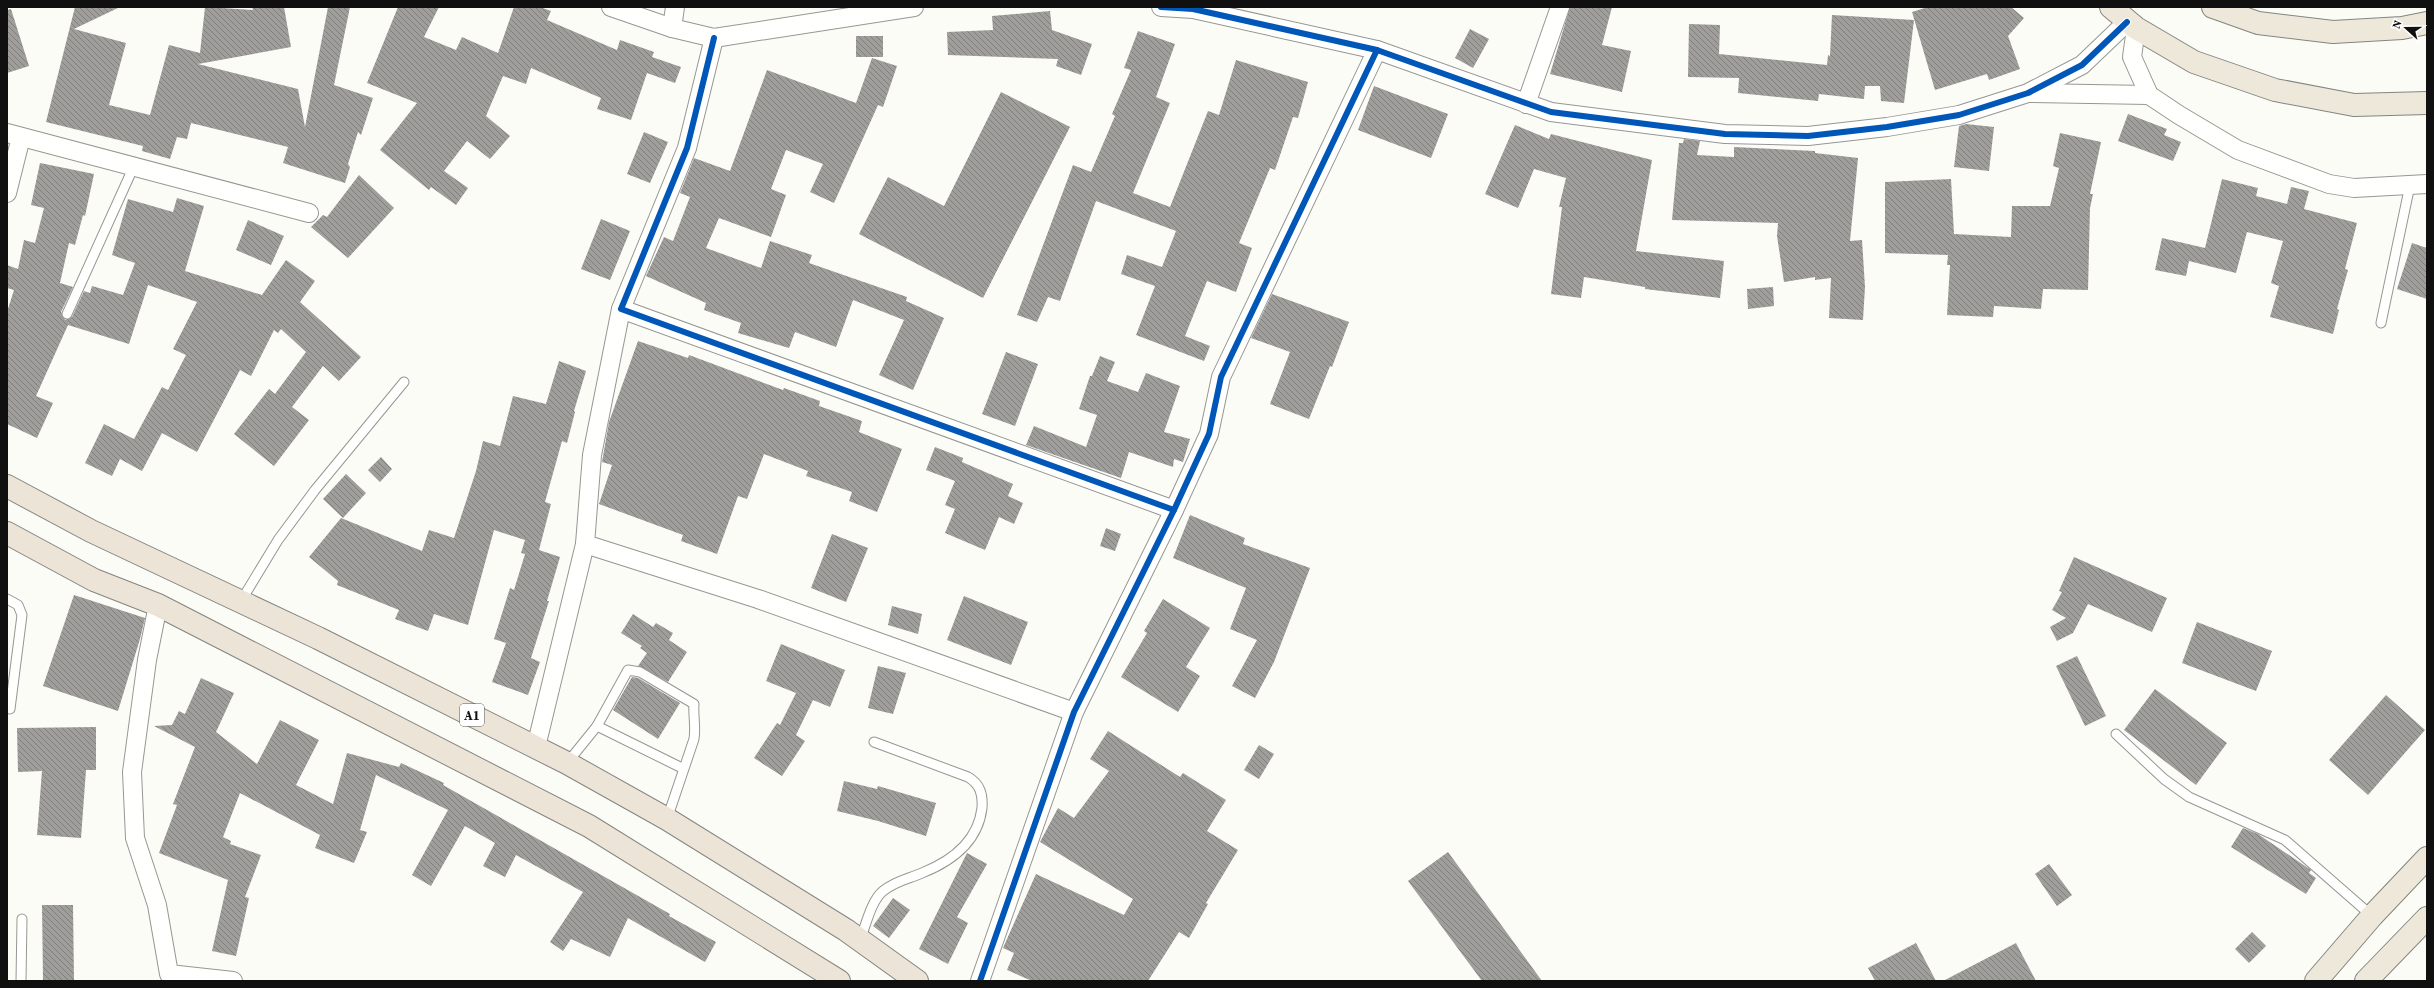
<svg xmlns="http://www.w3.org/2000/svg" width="2434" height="988" font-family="'Source Serif 4',serif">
<defs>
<pattern id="building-back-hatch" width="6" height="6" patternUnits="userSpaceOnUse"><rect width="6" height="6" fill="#a09e9b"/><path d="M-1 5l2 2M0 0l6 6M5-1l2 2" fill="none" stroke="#817f7d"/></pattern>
</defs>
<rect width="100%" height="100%" fill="#fcfcf7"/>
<g fill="url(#building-back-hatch)">
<polygon points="75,7 120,7 74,29 126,43 109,105 150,115 169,45 200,53 205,7 253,10 252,7 284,7 291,47 198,64 298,89 305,127 328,7 350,7 334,85 373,98 361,135 358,132 348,164 350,167 345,183 283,163 288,147 191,123 187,139 177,137 170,159 142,151 143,146 46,122"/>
<polygon points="398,7 439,7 424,37 456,50 462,37 498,53 514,7 540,7 551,11 547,20 617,50 620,40 654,52 652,57 681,67 675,83 647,73 631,120 597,109 601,98 531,68 526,84 503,76 486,116 510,136 490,159 467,141 444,171 468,188 456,205 431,187 429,190 380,150 417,103 367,83"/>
<polygon points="1570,7 1612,7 1602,45 1631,51 1622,92 1550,74"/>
<polygon points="1928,7 2011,7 2024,18 2008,36 2020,69 1989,80 1987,74 1935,90 1912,12"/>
<polygon points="11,9 29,66 7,73 7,10"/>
<polygon points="1050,11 1052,30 1092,44 1081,75 1056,66 1058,59 948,55 947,32 993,30 992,16"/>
<polygon points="1832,15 1914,20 1904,103 1881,101 1880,86 1865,86 1864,99 1819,94 1818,101 1738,93 1739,78 1688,77 1689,24 1720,25 1719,54 1827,65 1828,55 1830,56"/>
<polygon points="1470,29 1489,39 1473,68 1455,58"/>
<polygon points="1138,31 1175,44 1156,97 1170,103 1133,193 1170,207 1208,111 1219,115 1236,60 1308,82 1298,118 1293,117 1275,170 1270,168 1239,243 1252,248 1236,292 1207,281 1185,336 1210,346 1204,361 1136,335 1155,286 1121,274 1127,255 1162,267 1176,231 1096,201 1060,301 1048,297 1037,322 1017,315 1073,165 1091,172 1115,116 1112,114 1131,70 1124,68"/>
<rect x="856" y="36" width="27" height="21"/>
<polygon points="872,58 897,66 883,107 878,105 834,203 810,192 823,164 786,150 771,189 786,195 771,237 719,218 706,248 761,268 770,241 812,255 809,263 907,297 906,301 944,318 913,390 879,375 904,320 853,300 836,347 795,332 789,348 738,333 741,323 704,310 706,303 646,276 664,237 673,241 690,197 680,193 694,158 730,171 767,70 856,103"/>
<polygon points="1374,86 1448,114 1431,158 1358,130"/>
<polygon points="1001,92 1070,127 983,298 859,234 888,177 944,206"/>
<polygon points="2128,114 2167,129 2164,135 2181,142 2173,161 2118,141"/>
<polygon points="1966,124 1994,127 1989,171 1954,167 1959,126"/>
<polygon points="1515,125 1549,139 1551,134 1652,160 1636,251 1724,261 1720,298 1645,289 1645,287 1584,277 1581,298 1551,294 1562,207 1559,207 1566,178 1534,169 1518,208 1485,194"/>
<polygon points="644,132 668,142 650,183 627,174"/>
<polygon points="2060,133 2101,142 2090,194 2093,194 2090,208 2088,290 2043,289 2041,309 1994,306 1993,317 1947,315 1950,265 1947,265 1948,255 1885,253 1885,182 1951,179 1954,234 2011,237 2012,206 2050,206 2059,168 2053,166"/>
<polygon points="1684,139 1700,141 1697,155 1734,157 1734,147 1815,151 1815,153 1858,158 1850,241 1862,240 1865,287 1863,320 1829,318 1831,278 1815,280 1815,277 1784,282 1777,236 1778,223 1672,220 1679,143 1683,143"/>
<polygon points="40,163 94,174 85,216 83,215 75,245 69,243 60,283 73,287 61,312 65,320 72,317 84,291 90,293 92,286 123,295 135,263 112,255 128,199 173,212 177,198 204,206 185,271 262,295 286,260 315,281 300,302 361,357 339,381 323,366 292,407 309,420 274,466 234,434 269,389 275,394 306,352 281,329 278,333 274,330 251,376 240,370 197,452 162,433 142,471 120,459 112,476 85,463 104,424 134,439 162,387 168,390 186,355 173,349 197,302 148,285 129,344 68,325 36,396 53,403 37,438 7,424 7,312 14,290 7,288 7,265 18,269 24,240 35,243 44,208 31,205"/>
<polygon points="359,175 394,208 348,258 311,227 323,215 327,217"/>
<polygon points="2222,179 2258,188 2256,196 2287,204 2291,187 2309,191 2304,209 2357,223 2345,269 2348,270 2337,309 2339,310 2333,334 2270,317 2279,286 2271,283 2283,241 2247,232 2236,273 2189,261 2186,276 2155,270 2162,238 2205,248"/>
<polygon points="601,219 630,231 610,280 581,269"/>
<polygon points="248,220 284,236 271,265 236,250"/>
<polygon points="2412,243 2427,248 2427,299 2397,289"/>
<polygon points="1773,287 1774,306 1748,309 1747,289"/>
<polygon points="1272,294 1349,322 1332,367 1330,366 1309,419 1270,404 1290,352 1251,338"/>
<polygon points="638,341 688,358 689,355 783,390 784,388 820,401 819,406 862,421 859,432 902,449 877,512 849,501 852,492 806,476 808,471 764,454 747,499 738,496 717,554 681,541 683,535 599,504 612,465 602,462 609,422"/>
<polygon points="1006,352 1038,364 1015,426 982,414"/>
<polygon points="1100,356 1115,362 1107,381 1138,392 1146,373 1180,386 1164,432 1190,439 1183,462 1174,459 1173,467 1129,452 1121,478 1026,445 1034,426 1086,447 1097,415 1079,409 1090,376 1092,376"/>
<polygon points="559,361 586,371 574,411 575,412 567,443 562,441 545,502 551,504 539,550 560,557 547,601 549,601 531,658 540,662 528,695 492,682 506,643 494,639 510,588 514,590 525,554 521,553 525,540 494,530 468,625 434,614 428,631 395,619 399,610 337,585 338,581 309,557 341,518 422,551 429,530 454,538 476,471 483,441 500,446 513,396 546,404"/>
<polygon points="935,447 963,458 962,462 1013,484 1008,496 1023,503 1014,524 999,517 985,550 945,533 955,509 945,505 955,481 926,470"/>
<polygon points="381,457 392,469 380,482 368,470"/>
<polygon points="346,474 366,493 343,518 323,499"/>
<polygon points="1190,515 1245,538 1243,544 1310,568 1274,662 1255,698 1232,686 1257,640 1230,629 1246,588 1173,558"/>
<polygon points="1106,528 1121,534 1115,551 1100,546"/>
<polygon points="832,534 868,548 846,602 811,588"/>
<polygon points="2074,557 2167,598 2152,632 2088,604 2073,633 2057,641 2050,627 2066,618 2052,610 2062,592 2059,591"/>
<polygon points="74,595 145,618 140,639 118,711 43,686"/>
<polygon points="964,596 1028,622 1011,665 947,640"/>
<polygon points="1163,599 1210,628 1186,667 1200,676 1178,712 1121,677 1147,633 1144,631"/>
<polygon points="892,606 922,614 918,634 888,625"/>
<polygon points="633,614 653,627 656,623 673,633 669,640 687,652 668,682 638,666 647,653 640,648 642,646 621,633"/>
<polygon points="2197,622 2272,651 2256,691 2182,663"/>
<polygon points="781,644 845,670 830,707 813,700 796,735 805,741 782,776 754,758 777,723 780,725 796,693 766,681"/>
<polygon points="2077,656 2106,716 2085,726 2056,666"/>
<polygon points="878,666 906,673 893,714 868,708"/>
<polygon points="632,677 638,678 680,703 658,739 613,710"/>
<polygon points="201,678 234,693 216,732 257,764 280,720 319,740 296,785 333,804 347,753 399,767 401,763 444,783 443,785 670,914 669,916 716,942 705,962 628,918 610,957 571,939 563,951 550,942 583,892 516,855 505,877 483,866 495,843 465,826 431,886 412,875 448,810 376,775 360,830 367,832 354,863 315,848 320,835 240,793 223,837 231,841 230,844 261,855 245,897 249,898 236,956 212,951 228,880 159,853 177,805 173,804 195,747 154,726 172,725 179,711 185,714"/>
<polygon points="2155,689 2227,743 2196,785 2124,730"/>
<polygon points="2386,695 2425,730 2368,795 2329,760"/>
<polygon points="96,727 96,770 86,770 81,838 37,835 42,771 18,772 17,728"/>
<polygon points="1108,731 1180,777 1183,773 1226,800 1207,831 1238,850 1206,903 1208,904 1189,938 1179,932 1148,981 1032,981 1007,970 1014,953 1003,948 1036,874 1124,915 1133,899 1040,842 1058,808 1074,818 1109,771 1090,759"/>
<polygon points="1259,745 1274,754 1259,779 1244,770"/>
<polygon points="844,781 877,789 878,786 936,803 926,836 878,821 837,811"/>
<polygon points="2243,828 2258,834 2311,870 2309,873 2316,878 2306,894 2231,847"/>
<polygon points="1448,852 1542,981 1482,981 1408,881"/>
<polygon points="967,853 987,864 957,917 968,923 948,964 919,949"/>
<polygon points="2049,864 2072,895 2057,906 2035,874"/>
<polygon points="893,898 910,910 889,938 873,926"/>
<polygon points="42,905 73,905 74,981 43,981"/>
<polygon points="2252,932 2266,946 2249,963 2235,949"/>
<polygon points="1916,943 1936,981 1875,981 1868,968"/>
<polygon points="2016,943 2036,981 1943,981"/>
</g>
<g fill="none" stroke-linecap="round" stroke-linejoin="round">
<defs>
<g id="service">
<polyline points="67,314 134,166"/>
<polyline points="2381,323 2410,185"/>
<polyline points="7,599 18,605 22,615 10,709"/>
<polyline points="241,601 278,540 315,490 404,382"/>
<polyline points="597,726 682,768"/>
<polyline points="2116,734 2164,779 2189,797 2285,840 2372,916"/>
<path d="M567 763 597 726 628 670 640 672 694 704C693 716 696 726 694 739L667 819"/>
<path d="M860 940C866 925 871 901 883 891 895 881 908 879 922 873 952 861 978 842 982 808 983 794 980 784 968 777L874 742"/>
<polyline points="21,981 22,919"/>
</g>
<g id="minor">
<polyline points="611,7 672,28 714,38 914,7"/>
<polyline points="1161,7 1193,9 1377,50 1551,112 1725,134 1808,136 1887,127 1959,115 2028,93 2082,65 2127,22"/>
<polyline points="672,28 675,7"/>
<polyline points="2136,28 2132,57 2149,95"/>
<polyline points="714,38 687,148 621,309 1174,510"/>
<polyline points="2031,93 2149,95 2179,115 2238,150 2329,184 2354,188 2427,184"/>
<polyline points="1526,104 1560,7"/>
<polyline points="7,133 309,213"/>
<polyline points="7,193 21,137"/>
<polyline points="585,544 758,599 1074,712"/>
<polyline points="158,605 147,660 132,772 135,838 157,905 169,974 233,981"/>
<polyline points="536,747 585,544 592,455 621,309"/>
<polyline points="980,981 1074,712 1174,510 1209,434 1221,377 1377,50"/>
</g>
<g id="primary">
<polyline points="2111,7 2136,28 2194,62 2275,90 2354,105 2427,103"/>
<polyline points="2213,7 2258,23 2333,32 2402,28 2427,23"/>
<polyline points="2316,981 2372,916 2427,858"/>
<polyline points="2366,981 2427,918"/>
</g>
<g id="trunk">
<polyline points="7,486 91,531 318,638 567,763 667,819 846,930 917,981"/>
<polyline points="7,533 94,580 158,605 589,826 839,981"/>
</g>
</defs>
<use href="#service" stroke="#969694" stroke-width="11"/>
<use href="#minor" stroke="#969694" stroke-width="20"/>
<use href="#primary" stroke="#848481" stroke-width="24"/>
<use href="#trunk" stroke="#848481" stroke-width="24"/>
<use href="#service" stroke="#fffffe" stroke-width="9"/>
<use href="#minor" stroke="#fffffe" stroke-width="18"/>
<use href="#primary" stroke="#eee8da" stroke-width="22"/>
<use href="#trunk" stroke="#ede4d8" stroke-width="22"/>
<defs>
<g id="cycleway">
<polyline points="1161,7 1193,9 1377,50 1551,112 1725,134 1808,136 1887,127 1959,115 2028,93 2082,65 2127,22"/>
<polyline points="714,38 687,148 621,309 1174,510"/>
<polyline points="980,981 1074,712 1174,510 1209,434 1221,377 1377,50"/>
</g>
</defs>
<use href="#cycleway" stroke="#fff" stroke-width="8"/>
<use href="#cycleway" stroke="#0057b8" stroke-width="6"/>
</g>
<g text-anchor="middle" stroke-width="4" stroke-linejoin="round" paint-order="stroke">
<rect fill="#fff" stroke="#585858" stroke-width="1" x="460" y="704" width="24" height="22" rx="3"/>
<g font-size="13" font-weight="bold" fill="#101010">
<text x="472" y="720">A1</text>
</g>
</g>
<rect width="2434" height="988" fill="none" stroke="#101010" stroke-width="16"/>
<g transform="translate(2406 28) rotate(291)" stroke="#ffffff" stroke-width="3" paint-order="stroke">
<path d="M0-3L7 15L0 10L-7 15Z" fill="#101010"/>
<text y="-6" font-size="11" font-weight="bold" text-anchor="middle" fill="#101010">N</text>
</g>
</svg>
